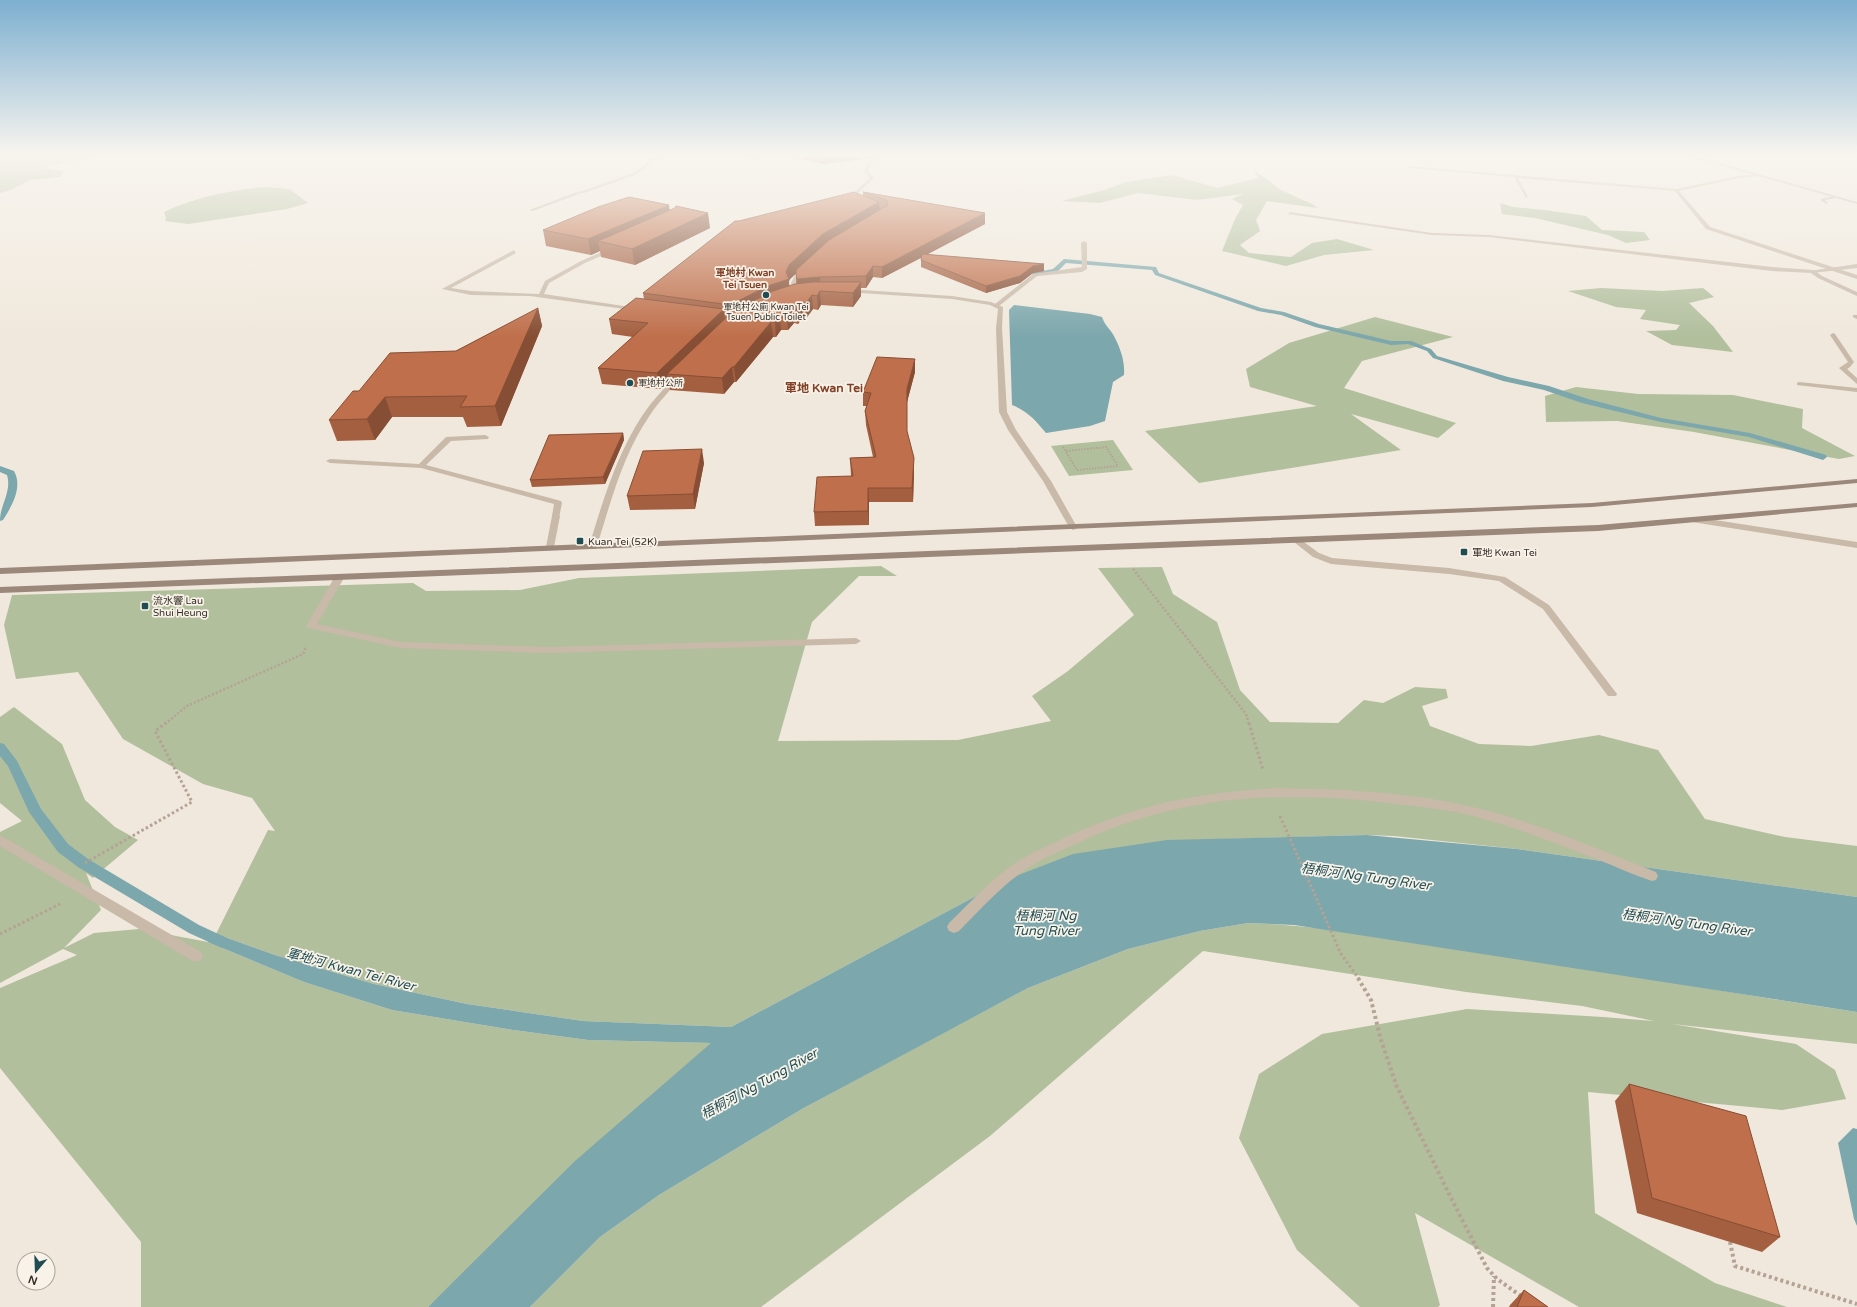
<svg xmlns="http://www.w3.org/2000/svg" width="1857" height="1307" font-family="'Varela Round','Noto Sans SC',sans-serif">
<rect width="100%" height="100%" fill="#f0e8dc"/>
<g fill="#b1bf9d">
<polygon points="0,154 105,154 42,168 64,171 60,177 30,180 11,190 0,193"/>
<polygon points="1254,170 1281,190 1312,204 1318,208 1267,201 1256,220 1260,231 1240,245 1249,253 1291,257 1312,243 1337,239 1374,250 1324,255 1286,266 1222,251 1235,219 1243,205 1232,199 1243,194 1197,200 1138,193 1100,203 1062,201 1104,190 1126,182 1172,175 1218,188 1258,178"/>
<path d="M268 187 290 189 308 203 287 209 188 224 165 221 166 217 164 212C195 197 233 189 268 187Z"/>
<polygon points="1500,203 1513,207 1545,210 1586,216 1602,230 1644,232 1650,240 1626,243 1608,235 1578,228 1535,218 1502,214"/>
<polygon points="1601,288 1662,291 1703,288 1714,297 1689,303 1713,326 1733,352 1672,345 1646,331 1676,330 1680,325 1640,319 1646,310 1616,307 1568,291"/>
<polygon points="1375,317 1453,337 1362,361 1344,388 1456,423 1438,438 1351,414 1401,450 1199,483 1145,431 1317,406 1250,387 1246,369 1289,343"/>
<polygon points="1576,387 1638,394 1733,395 1803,409 1802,428 1855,456 1839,459 1694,432 1617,421 1546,422 1545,396"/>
<polygon points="1113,440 1133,470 1069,476 1051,446"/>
<polygon points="881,566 897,576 859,576 812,622 778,741 958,740 1051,721 1032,696 1068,671 1134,615 1098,568 1162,567 1173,594 1217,622 1240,690 1270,722 1338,723 1364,700 1383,703 1415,687 1446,689 1448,698 1422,706 1430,726 1479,744 1531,746 1599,735 1658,750 1705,819 1785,837 1857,846 1857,897 1517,849 1394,836 1367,835 1226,839 1006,880 731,1027 583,1021 467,1004 374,984 275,955 216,934 268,830 275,831 252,798 203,784 123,739 78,672 16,679 4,625 12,595 413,583 426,591 520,590 579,578"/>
<polygon points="14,707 62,744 85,800 115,827 138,840 93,878 86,873 101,910 64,948 94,933 139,929 208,942 304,982 392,1010 507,1029 588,1040 712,1043 650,1097 428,1307 141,1307 141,1242 0,1068 0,988 77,955 63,949 0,983 0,832 22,821 0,803 0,717"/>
<path d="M1248 923C1327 926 1404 940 1481 952 1607 972 1731 993 1857 1012V1044L1672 1024 1796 1044 1835 1070 1846 1099 1782 1110 1588 1092 1595 1213 1715 1283 1787 1307H1579L1415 1213 1440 1305 1438 1307H1360L1297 1250 1239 1138 1259 1074 1322 1034 1467 1009 1603 1017 1654 1021 1582 1006 1466 992 1203 951 990 1136 761 1307H530L600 1237 659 1195 802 1109 900 1056 1028 988 1128 949 1200 931Z"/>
</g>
<g fill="#7ca7ac">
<path d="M1014 305 1090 314 1102 317C1106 328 1111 329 1115 338 1121 350 1125 362 1124 375L1113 382 1105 421 1090 426 1046 433C1036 421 1028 411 1012 405L1009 310Z"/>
<polygon points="1367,835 1517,849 1857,897 1857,1012 1294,925 1248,923 1200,931 1128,949 1028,988 802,1109 659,1195 600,1237 530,1307 428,1307 575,1161 711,1043 588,1040 507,1029 392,1010 304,982 208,942 208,937 216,934 275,955 374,984 467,1004 583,1021 731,1027 1006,880 1073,854 1167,840"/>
<polygon points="1853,1128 1857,1129 1857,1226 1854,1219 1838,1143"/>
</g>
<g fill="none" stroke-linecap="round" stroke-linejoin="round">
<g fill="#7ca7ac" fill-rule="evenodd">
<polygon points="1064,259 1156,267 1159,273 1261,308 1284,312 1319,324 1391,341 1411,341 1431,349 1437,356 1508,377 1549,386 1588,399 1661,418 1750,433 1826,455 1827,457 1823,460 1749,437 1661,422 1582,403 1544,390 1503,381 1433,358 1427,351 1408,344 1391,345 1315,327 1281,315 1258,311 1155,275 1152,270 1066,263 1057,272 1034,275 1031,273 1053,269"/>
<path d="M0 466 14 471C23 487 12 506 3 520L0 521C0 504 12 492 7 475L0 472Z"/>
<polygon points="0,743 4,744 17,761 41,809 68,844 88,859 199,925 227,938 229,942 227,946 222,948 189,933 78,867 58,852 29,812 8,766 0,756"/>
</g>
<polyline stroke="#b4a393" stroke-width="2" stroke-dasharray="1.5 1.5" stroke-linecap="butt" points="1063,447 1077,470 1118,466 1106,447 1066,451"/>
<g stroke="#b4a393" stroke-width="2.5" stroke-dasharray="2 2" stroke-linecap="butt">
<polyline points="1133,569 1246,714 1249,724"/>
<polyline points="165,724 187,706 303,654 306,646"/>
</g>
<g stroke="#b4a393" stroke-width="3" stroke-dasharray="2.5 2.5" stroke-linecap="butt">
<polyline points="1249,723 1263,770"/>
<polyline points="1280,816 1341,954 1359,979"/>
<polyline points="85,863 192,802 155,731 166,723"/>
<polyline points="0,934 60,904"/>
</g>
<g stroke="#b4a393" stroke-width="4" stroke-dasharray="3 3" stroke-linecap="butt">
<polyline points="1358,978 1371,1000 1381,1040 1397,1087 1451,1198 1487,1268 1497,1279 1521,1296"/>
<polyline points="1730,1242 1735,1266 1857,1304"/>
<polyline points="1493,1307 1494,1276"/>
</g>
<g fill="#c8b9a8" fill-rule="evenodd">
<polygon points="757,154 762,154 751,161 749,161 749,159"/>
<polygon points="1408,166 1676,189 1739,176 1760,174 1759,176 1739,178 1679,191 1710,227 1857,275 1857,279 1706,229 1675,191 1518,178 1528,197 1526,198 1514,177 1409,168"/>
<polygon points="580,191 584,192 533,211 529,210"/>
<polygon points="1837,196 1837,198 1825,200 1828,203 1826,204 1820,200 1823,198"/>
<polygon points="1290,212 1432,233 1489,235 1772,267 1814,270 1822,276 1857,292 1857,296 1818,278 1811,273 1772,271 1489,237 1432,235 1288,214"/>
<polygon points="1084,241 1087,243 1087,269 1082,272 1037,276 999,306 995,306 995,304 1033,274 1082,267 1081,243"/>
<polygon points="613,247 615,250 585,263 549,283 544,294 637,308 639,309 639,311 530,296 471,295 442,289 514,250 516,253 451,288 471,291 539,294 545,281 581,261"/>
<polygon points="1853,315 1857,315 1857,319 1853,317"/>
<polygon points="1833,333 1835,334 1854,362 1850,367 1847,369 1857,378 1857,384 1839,368 1848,362 1830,335"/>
<polygon points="1799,382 1857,388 1857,392 1797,385 1797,383"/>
<polygon points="485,435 489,437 488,439 451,441 426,465 561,501 562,503 559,518 553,518 552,516 554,504 421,468 330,463 326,461 330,459 419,464 446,437"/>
<polygon points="1297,537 1319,553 1332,558 1449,568 1505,577 1549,605 1617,694 1616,696 1608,696 1543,609 1499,581 1449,574 1331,564 1313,557 1294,542 1293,540"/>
<polygon points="339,575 344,578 317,624 401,642 548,647 856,638 861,641 856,644 548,653 401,648 308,628 306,626 334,578"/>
<path d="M1275 788C1342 789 1412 792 1477 808 1539 823 1598 849 1656 872L1658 876 1656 880 1652 881C1633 875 1615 866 1596 859 1558 844 1520 829 1480 818 1453 810 1424 807 1396 804 1284 790 1181 794 1078 843 1060 851 1041 859 1025 870 1000 887 980 910 959 931L954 933 949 931 947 927 949 923C971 902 992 878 1017 862 1032 852 1050 845 1066 837 1138 804 1197 793 1275 788Z"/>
<polygon points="0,835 201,952 203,956 201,960 196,962 191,960 0,846"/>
</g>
<g fill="#c8b9a8" fill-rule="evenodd">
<polygon points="663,154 669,154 651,161 647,167 635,175 584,193 580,192 633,173 645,165 649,159"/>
<polygon points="877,154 881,154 871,164 868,172 874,178 854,197 856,203 852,204 850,201 850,197 870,178 864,172 868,163"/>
<polygon points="1688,154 1857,202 1857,204 1688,156"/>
<polygon points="1857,264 1857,268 1812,273 1809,271"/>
<path d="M803 268 808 269C799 278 794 282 798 295L793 296 791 283 794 277Z"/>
<polygon points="847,289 952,296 991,302 1003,307 1002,328 1007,412 1016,430 1051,481 1077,527 1076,529 1073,530 1069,527 1043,481 1008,430 999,412 996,328 998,309 990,305 952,299 845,292 845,290"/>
<path d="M676 376 681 377C671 390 659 401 650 415 623 454 611 501 597 546L593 549 590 548 589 546C603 501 616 456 642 416 652 401 664 388 676 376Z"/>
<polygon points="556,513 560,516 554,547 550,550 546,547 552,516"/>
<polygon points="1695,517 1857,542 1857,548 1692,522 1691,520"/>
</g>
<g fill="#9b887a" fill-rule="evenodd">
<polygon points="1857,479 1857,483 1592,507 0,574 0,568 1592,503"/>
<polygon points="1857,503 1857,507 1598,531 0,593 0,587 1598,525"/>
</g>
</g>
<g fill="#a45f40" fill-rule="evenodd">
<polygon points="782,154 875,154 871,158 823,164"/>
<path d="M863 192 985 213V224L928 254 1044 271 1033 273 1020 283 986 293 921 267V258L882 278 873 277 866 288H861V296L853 307 821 305 818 310 813 309 807 317H803L798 324 794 323 788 330H781L776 337H773L736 382H734L724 394 670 390 668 381 660 389 602 384 598 368 633 337 612 334 609 319 644 299 643 293 739 221 863 196ZM796 274V284L789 286V281L790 279Z"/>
<polygon points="670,210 710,228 635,265 601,257 600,251 591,255 546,246 543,230"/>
<polygon points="538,308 542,326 501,426 467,427 463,417 392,417 375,440 337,441 329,420 359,391 456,351"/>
<polygon points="915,372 907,402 907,432 914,472 913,502 869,502 869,525 815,526 814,512 851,476 850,458 873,457 866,425 865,411 867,406 863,406 863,392"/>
<polygon points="623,433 624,440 605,484 532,487 530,480"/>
<polygon points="704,463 695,509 630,510 627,496"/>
<polygon points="1629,1084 1780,1237 1762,1252 1637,1213 1615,1101"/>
<polygon points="1524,1290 1548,1307 1509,1307 1510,1305"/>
</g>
<g fill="#864e34">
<polygon points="822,154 875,154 871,158 823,164"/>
<polygon points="880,154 900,154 880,157"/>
<polygon points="879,202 880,214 824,247 790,279 789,281 790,293 732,319 730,305 786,272 789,265 823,234"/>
<polygon points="669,205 671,220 598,241 600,251 591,255 588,239"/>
<polygon points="708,213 710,228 635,265 632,249"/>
<polygon points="985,213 985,224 882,278 882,267"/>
<polygon points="1044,264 1044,271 1033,273 1020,283 986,293 986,286 1033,266"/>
<polygon points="873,266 873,277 866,288 866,276"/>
<polygon points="820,277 821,289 798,291 797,279"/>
<polygon points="861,282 861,296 853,307 853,293"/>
<polygon points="820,291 821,305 818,310 817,296"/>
<polygon points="812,295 813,309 807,317 806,303"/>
<polygon points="802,302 803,317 798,324 796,309"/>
<polygon points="538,308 542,326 501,426 495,406"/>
<polygon points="724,309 725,324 667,374 668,381 660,389 657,373"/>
<polygon points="792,309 794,323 788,330 787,316"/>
<polygon points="780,315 781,330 776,337 775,322"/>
<polygon points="771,322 773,337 736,382 734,367"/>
<polygon points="915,359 915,372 907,402 907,445 907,389"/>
<polygon points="732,367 734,382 724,394 722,378"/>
<polygon points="385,397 392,417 375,440 367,419"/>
<polygon points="623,433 624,440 605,484 603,477"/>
<polygon points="702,449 704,463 695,509 693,494"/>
<polygon points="914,458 914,472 913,502 912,488"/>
<polygon points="868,488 869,502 869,525 868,511"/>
</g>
<g fill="#bf6f4b" stroke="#864e34">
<polygon points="854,192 879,202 823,234 789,265 786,272 789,279 768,286 730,305 643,293 735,221 739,221"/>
<polygon points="863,192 985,213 882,267 873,266 866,276 820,277 797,279 796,274 796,270 829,240 888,205 887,200"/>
<polygon points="629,197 669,205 588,239 543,230 598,207"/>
<polygon points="676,206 708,213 632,249 598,241 675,208"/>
<polygon points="922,254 1044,264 1033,266 1020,276 986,286 921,260"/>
<polygon points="813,282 861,282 853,293 820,291 817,296 812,295 806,303 802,302 796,309 792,309 787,316 780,315 775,322 771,322 734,367 732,367 722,378 667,374 733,311 773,291 795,284"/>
<polygon points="636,298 724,309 657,373 598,368 648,323 609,319"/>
<polygon points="538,308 495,406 460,407 467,396 385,397 367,419 329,420 353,391 359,391 390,353 456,351"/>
<polygon points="877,357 915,359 907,389 907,431 914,458 912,488 868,488 868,511 814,512 817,477 853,476 850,458 876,457 865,411 871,393 863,392"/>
<polygon points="623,433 603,477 530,480 549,435"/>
<polygon points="702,449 693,494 627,496 643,451"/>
<polygon points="1629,1084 1746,1116 1780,1237 1652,1198"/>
<polygon points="1524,1290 1548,1307 1517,1307"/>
</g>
<linearGradient id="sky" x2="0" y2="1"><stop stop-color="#7dafd0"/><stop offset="0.46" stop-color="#f8f5ef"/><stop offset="1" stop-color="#f8f5ef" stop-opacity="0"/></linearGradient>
<rect width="1857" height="337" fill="url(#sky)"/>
<g fill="#204d54" stroke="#f8f2e8" stroke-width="1.5">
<circle cx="766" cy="295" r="4"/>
<circle cx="630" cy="383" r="4"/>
<rect x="576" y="537" width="8" height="8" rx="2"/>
<rect x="1460" y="548" width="8" height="8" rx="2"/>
<rect x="141" y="602" width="8" height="8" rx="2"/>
</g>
<g text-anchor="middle" stroke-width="3.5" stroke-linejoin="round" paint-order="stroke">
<g font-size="9" fill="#352d28" stroke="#f8f2e8">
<text x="766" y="310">軍地村公廁 Kwan Tei<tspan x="766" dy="10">Tsuen Public Toilet</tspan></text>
<text x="638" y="386" text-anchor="start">軍地村公所</text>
</g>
<g font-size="10" font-weight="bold" fill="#804126" stroke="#f8f2e8">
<text x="745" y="276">軍地村 Kwan<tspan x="745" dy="12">Tei Tsuen</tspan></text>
</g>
<g font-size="10" fill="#352d28" stroke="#f8f2e8" text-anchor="start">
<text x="588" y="545">Kuan Tei (52K)</text>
<text x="1472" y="556">軍地 Kwan Tei</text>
<text x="153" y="604">流水響 Lau<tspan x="153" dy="12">Shui Heung</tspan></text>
</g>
<g font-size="12" font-weight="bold" fill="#804126" stroke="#f8f2e8">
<text x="824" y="392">軍地 Kwan Tei</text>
</g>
<g font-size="13" font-style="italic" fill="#204d54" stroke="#f8f2e8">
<text transform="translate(1366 876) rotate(8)" y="5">梧桐河 Ng Tung River</text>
<text x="1046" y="920">梧桐河 Ng<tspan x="1046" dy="15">Tung River</tspan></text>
<text transform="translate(1687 922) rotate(8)" y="5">梧桐河 Ng Tung River</text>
<text transform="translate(351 969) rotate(15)" y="5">軍地河 Kwan Tei River</text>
<text transform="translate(759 1083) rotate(-29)" y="5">梧桐河 Ng Tung River</text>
</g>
</g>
<g transform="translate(36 1271) rotate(199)"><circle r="19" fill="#f8f2e8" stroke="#aaa39b"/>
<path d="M0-3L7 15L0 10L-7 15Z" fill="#204d54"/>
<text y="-6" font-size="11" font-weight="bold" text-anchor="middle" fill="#352d28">N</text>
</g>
</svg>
